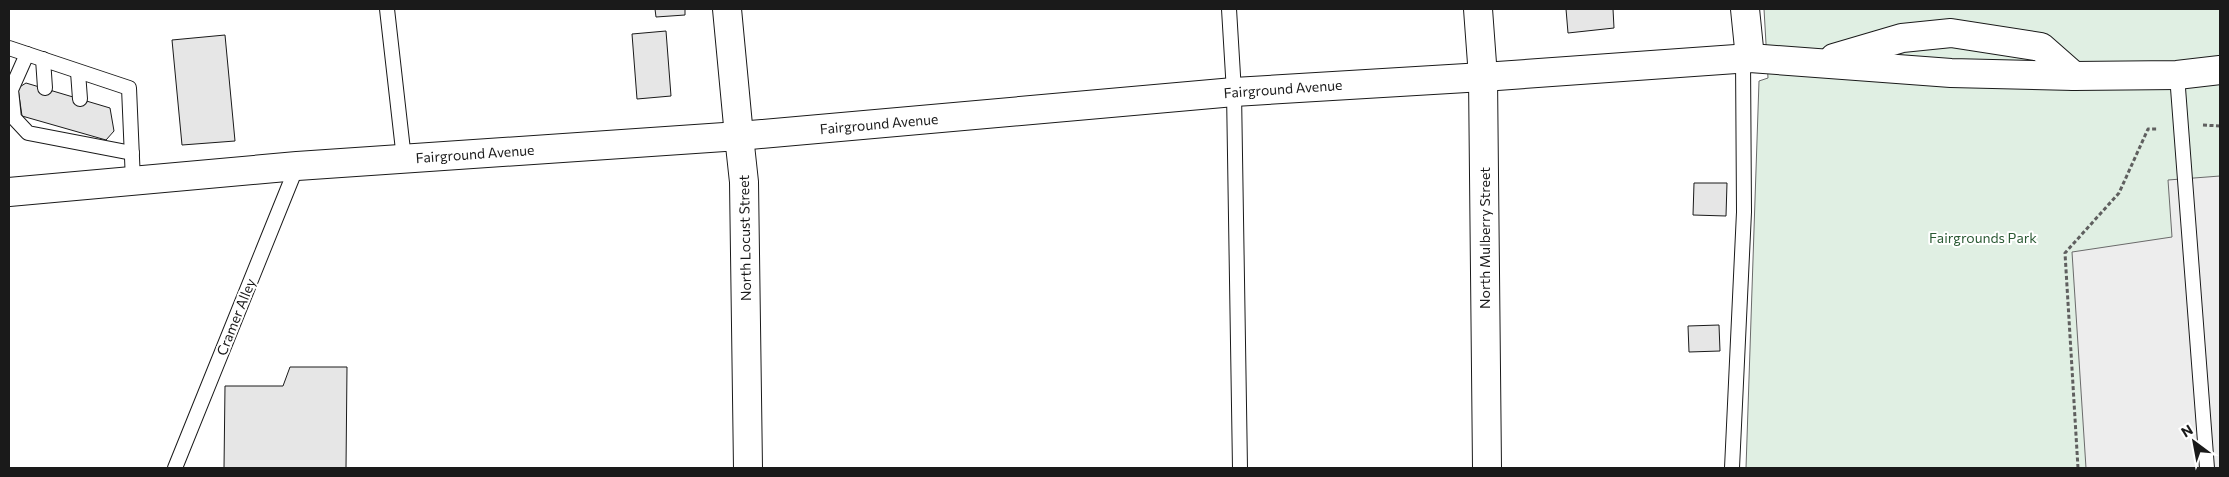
<svg xmlns="http://www.w3.org/2000/svg" width="2229" height="477" font-family="Commissioner,sans-serif">
<rect width="100%" height="100%" fill="#fff"/>
<polygon fill="#e0efe3" stroke="#6a6a6a" points="1764,9 2220,9 2220,468 1746,468 1759,81 1768,78"/>
<polygon fill="#ededed" stroke="#6a6a6a" points="2220,176 2220,468 2086,468 2072,252 2172,237 2168,180"/>
<g fill="#e6e6e6" stroke="#1a1a1a">
<polygon points="655,9 685,9 685,15 656,17"/>
<polygon points="1566,9 1613,9 1614,28 1568,33"/>
<polygon points="666,31 671,96 637,99 632,34"/>
<polygon points="225,35 235,141 182,145 172,40"/>
<polygon points="26,83 110,108 114,131 106,140 22,116 18,88"/>
<polygon points="1694,183 1727,183 1726,216 1693,215"/>
<polygon points="1719,325 1720,351 1689,352 1688,326"/>
<polygon points="290,367 347,367 346,468 224,468 225,386 283,386"/>
</g>
<g fill="none" stroke-linecap="round" stroke-linejoin="round">
<defs>
<g id="service">
<polyline points="387,9 404,159"/>
<polyline points="1229,9 1234,92 1240,468"/>
<polyline points="9,48 129,88 133,181"/>
<polyline points="27,54 11,90 14,118 28,133 132,153"/>
<polyline points="43,59 45,88"/>
<polyline points="78,72 80,99"/>
<polyline points="2177,75 2207,468"/>
<polyline points="175,468 297,166"/>
<polyline points="1732,468 1744,212 1743,58"/>
</g>
<g id="minor">
<polyline points="727,9 739,136"/>
<polyline points="1745,9 1750,58"/>
<polyline points="1834,58 1902,38 1951,33 2041,47 2074,76"/>
<polyline points="1483,77 1750,58 1951,73 2074,76 2177,75 2220,70"/>
</g>
<g id="tertiary">
<polyline points="1478,9 1483,77 1487,468"/>
<polyline points="739,136 1234,92 1483,77"/>
</g>
<polyline id="secondary" points="9,192 297,166 739,136 744,182 748,468"/>
</defs>
<use href="#service" stroke="#1a1a1a" stroke-width="16"/>
<use href="#minor" stroke="#1a1a1a" stroke-width="30"/>
<use href="#tertiary" stroke="#1a1a1a" stroke-width="30"/>
<use href="#secondary" stroke="#1a1a1a" stroke-width="30"/>
<g stroke="#5f5f5f" stroke-width="3" stroke-dasharray="4 2.5" stroke-linecap="butt">
<polyline points="2203,125 2220,126"/>
<polyline points="2078,468 2065,253 2119,193 2148,129 2157,129"/>
</g>
<use href="#service" stroke="#fff" stroke-width="14"/>
<use href="#minor" stroke="#fff" stroke-width="28"/>
<use href="#tertiary" stroke="#fff" stroke-width="28"/>
<use href="#secondary" stroke="#fff" stroke-width="28"/>
</g>
<g text-anchor="middle" stroke-width="4" stroke-linejoin="round" paint-order="stroke">
<g font-size="14" fill="#1a1a1a" stroke="#fff">
<text transform="translate(1283 89) rotate(-4)" y="5">Fairground Avenue</text>
<text transform="translate(879 124) rotate(-5)" y="5">Fairground Avenue</text>
<text transform="translate(475 154) rotate(-4)" y="5">Fairground Avenue</text>
<text transform="translate(745 238) rotate(-91)" y="5">North Locust Street</text>
<text transform="translate(1485 238) rotate(-90)" y="5">North Mulberry Street</text>
<text transform="translate(236 317) rotate(-68)" y="5">Cramer Alley</text>
</g>
<g font-size="14" fill="#2b5a34" stroke="#fff">
<text x="1983" y="243">Fairgrounds Park</text>
</g>
</g>
<rect width="2229" height="477" fill="none" stroke="#1a1a1a" stroke-width="20"/>
<g transform="translate(2194 442) rotate(328)" stroke="#ffffff" stroke-width="4" paint-order="stroke">
<path d="M0-4L9 19L0 12L-9 19Z" fill="#1a1a1a"/>
<text y="-8" font-size="14" font-weight="bold" text-anchor="middle" fill="#1a1a1a">N</text>
</g>
</svg>
